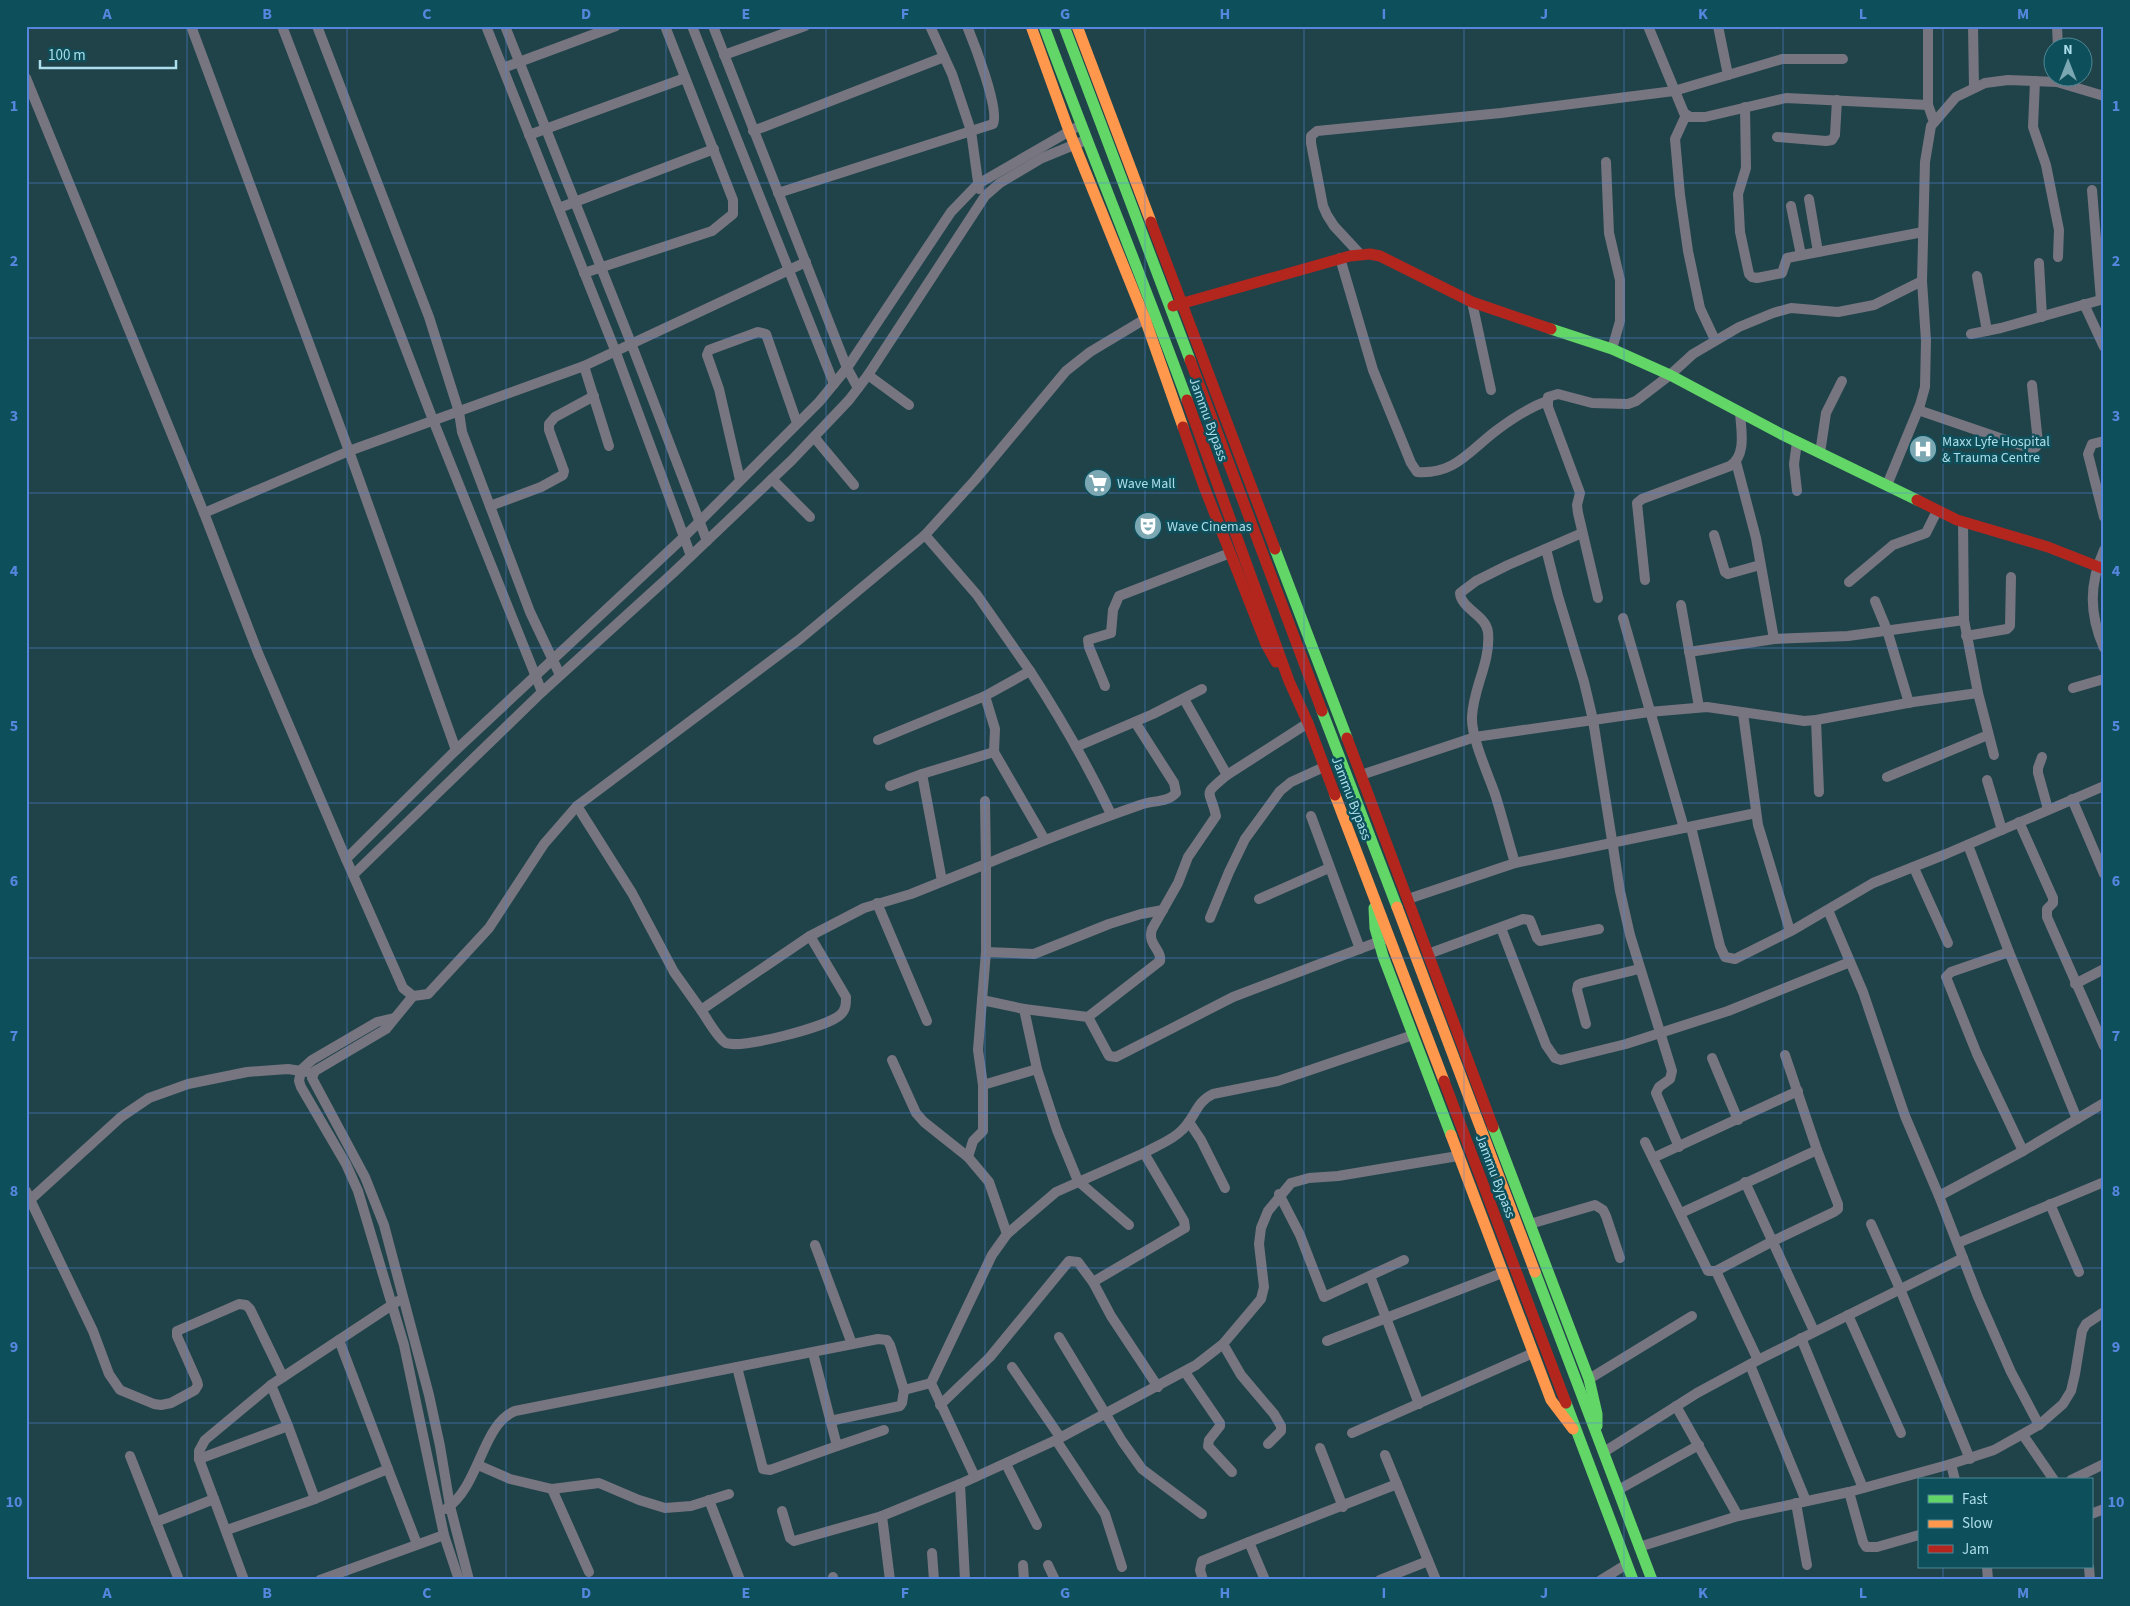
<svg xmlns="http://www.w3.org/2000/svg" width="2130" height="1606" font-family="'Source Sans 3',sans-serif">
<rect width="100%" height="100%" fill="#20434a"/>
<g fill="none" stroke-linecap="round" stroke-linejoin="round">
<g stroke="#777580" stroke-width="10">
<polyline points="191,26 349,451 456,750"/>
<polyline points="282,26 433,420 542,692"/>
<polyline points="317,26 429,317 459,412 462,432 530,612 560,675"/>
<polyline points="486,26 615,350 691,556"/>
<polyline points="505,26 631,343 707,541"/>
<polyline points="692,26 834,384"/>
<polyline points="713,26 847,368 858,388"/>
<polyline points="930,26 952,74 971,131 979,189"/>
<polyline points="1648,26 1684,113 1690,117 1705,117 1786,98 1928,105"/>
<polyline points="1718,26 1728,75"/>
<polyline points="1928,26 1928,105 1934,122"/>
<polyline points="1973,26 1974,88"/>
<polyline points="2057,26 2058,48"/>
<polyline points="724,55 805,26"/>
<polyline points="503,68 616,26"/>
<polyline points="26,78 204,513 258,653 346,859 403,988 413,996 428,994 489,928 544,844 577,806 800,639 925,535 975,480 1066,371 1090,352 1150,316"/>
<polyline points="2035,81 2033,127 2046,165 2059,230 2058,257"/>
<polyline points="1745,107 1746,168 1738,194 1740,232 1749,274 1752,277 1757,278 1782,273 1787,258 1923,232"/>
<polyline points="1686,115 1675,139 1680,195 1688,251 1700,308 1715,340"/>
<polyline points="753,131 944,57"/>
<polyline points="529,135 685,78"/>
<polyline points="1777,137 1826,141 1832,140 1835,135 1837,100"/>
<polyline points="1606,162 1609,233 1620,280 1620,321 1612,349"/>
<polyline points="2092,190 2101,300"/>
<path d="M778 193 993 124C1000 110 974 43 967 26"/>
<polyline points="1809,199 1818,252"/>
<polyline points="1791,206 1801,255"/>
<polyline points="559,208 714,149"/>
<polyline points="1360,254 1334,226 1327,215 1323,206 1311,143 1311,136 1317,131 1501,113 1674,91 1782,59 1843,59"/>
<path d="M1340 258 1373 370 1411 463 1417 472C1455 475 1470 450 1497 430 1513 418 1528 408 1547 401"/>
<polyline points="2039,263 2042,317"/>
<polyline points="584,273 712,231 733,214 733,200 665,26"/>
<polyline points="1977,276 1987,331"/>
<polyline points="1472,302 1491,390"/>
<polyline points="2084,304 2104,347"/>
<polyline points="1971,334 2001,328 2104,299"/>
<polyline points="584,366 609,446"/>
<polyline points="868,375 909,405"/>
<polyline points="1918,410 2032,449 2036,447 2038,443 2032,385"/>
<polyline points="814,437 854,485"/>
<polyline points="2104,441 2092,444 2088,454 2104,517"/>
<polyline points="1820,453 1826,413 1842,381"/>
<polyline points="1736,462 1756,538 1774,639"/>
<polyline points="772,479 810,517"/>
<polyline points="740,480 719,389 707,355 709,350 758,332 766,334 797,423"/>
<polyline points="1887,485 1920,405 1925,387 1926,341 1922,281 1925,162 1931,126 1956,97 1985,83 2008,80 2057,82 2104,96"/>
<polyline points="1797,491 1794,464 1797,442"/>
<polyline points="490,506 541,487 563,475 564,471 549,430 549,424 555,417 594,396"/>
<polyline points="204,513 349,451 584,366 806,262"/>
<polyline points="1963,522 1964,620 1978,693 1994,755"/>
<polyline points="925,535 977,595 1030,671"/>
<polyline points="1714,535 1725,572 1728,574 1760,565"/>
<polyline points="1546,549 1558,596 1584,682 1593,720 1620,891 1630,935 1672,1071 1670,1079 1659,1087 1656,1093 1679,1147"/>
<path d="M2104 550C2089 584 2089 614 2104 648"/>
<path d="M1645 580 1637 503 1642 499 1730 466C1747 455 1741 430 1740 412"/>
<polyline points="1849,582 1893,545 1926,533 1937,511"/>
<polyline points="1598,598 1578,513 1577,505 1580,493 1548,407 1548,397 1558,394 1592,403 1628,404 1636,401 1670,375 1693,354 1739,327 1773,313 1791,308 1838,312 1874,305 1922,281"/>
<polyline points="1875,601 1887,630 1909,703"/>
<polyline points="1681,605 1699,707"/>
<polyline points="1623,618 1684,828"/>
<polyline points="1966,636 2007,629 2010,626 2011,577"/>
<polyline points="1689,652 1774,639 1848,636 1964,620"/>
<polyline points="1105,686 1089,647 1088,640 1111,633 1113,610 1119,596 1230,553"/>
<polyline points="2073,688 2104,679"/>
<path d="M985 696 1030 671C1060 717 1087 764 1111 814"/>
<polyline points="1184,699 1227,775 1308,723"/>
<polyline points="1743,713 1758,825 1790,931"/>
<polyline points="1816,720 1819,792"/>
<polyline points="878,740 985,696 995,729 994,752"/>
<polyline points="1076,747 1153,714 1202,689"/>
<polyline points="2042,757 2038,768 2038,773 2048,809"/>
<polyline points="922,774 994,752 1045,840"/>
<polyline points="1361,775 1475,737 1649,712 1707,707 1804,721 1816,720 1913,702 1978,693"/>
<polyline points="1887,777 1988,735"/>
<polyline points="1987,780 2002,830"/>
<polyline points="890,786 922,774 942,881"/>
<polyline points="2072,799 2104,874"/>
<polyline points="577,806 632,893 674,972 701,1010 810,936 864,908 911,894 986,864 985,801"/>
<polyline points="1311,816 1360,949"/>
<polyline points="2019,822 2053,898 2053,903 2047,909 2047,917 2104,1046"/>
<polyline points="1691,827 1720,946 1725,957 1735,959 1793,930 1873,883 1946,854 2104,786"/>
<polyline points="1968,845 2009,952 2077,1119"/>
<polyline points="346,859 456,750 685,536 819,402 847,368 951,212 978,184 1075,128"/>
<path d="M1515 863C1508 840 1502 816 1495 794 1488 774 1471 737 1472 717 1473 688 1491 662 1488 632 1486 615 1461 609 1460 593L1476 581 1508 565 1582 533"/>
<polyline points="1914,868 1948,943"/>
<polyline points="353,875 542,692 673,573 792,460 849,400 868,375 985,196 1000,183 1042,158 1081,142"/>
<polyline points="1259,899 1329,868"/>
<polyline points="1408,899 1515,863 1756,813"/>
<polyline points="877,903 927,1021"/>
<polyline points="1828,910 1863,992 1905,1116 1939,1196 1978,1297 2011,1372 2039,1425"/>
<polyline points="1210,918 1229,872 1245,839 1280,791 1291,782 1324,767"/>
<polyline points="1501,928 1546,1045 1555,1058 1561,1060 1626,1044 1728,1011 1850,962"/>
<path d="M986 952V864C1037 843 1088 823 1140 805 1152 800 1167 803 1176 793L1174 783 1135 722"/>
<polyline points="2009,952 1951,972 1946,977 1977,1054 2023,1151"/>
<polyline points="1428,954 1523,919 1530,920 1537,938 1540,941 1599,929"/>
<polyline points="2075,984 2104,969"/>
<polyline points="413,996 386,1029 315,1071 312,1078 365,1177 384,1225 429,1395 440,1446 450,1506 469,1580"/>
<polyline points="982,1000 986,952 1034,954 1109,924 1141,914 1163,910"/>
<polyline points="1024,1009 1088,1017 1109,1056 1116,1057 1233,997 1383,940"/>
<path d="M701 1010C706 1017 718 1039 726 1043 742 1049 827 1027 840 1015 846 1010 846 1004 846 997L810 936"/>
<path d="M1088 1017 1160 961C1162 949 1147 945 1152 929L1178 883 1188 857 1216 816C1210 788 1201 797 1227 775"/>
<polyline points="394,1018 377,1022 312,1060 301,1070 299,1081 301,1087 346,1164 358,1191 404,1345 444,1535 459,1580"/>
<polyline points="1586,1024 1577,990 1578,985 1582,983 1639,969"/>
<polyline points="1712,1058 1738,1120"/>
<polyline points="892,1060 916,1113 924,1122 968,1157"/>
<polyline points="983,1085 978,1050 982,1000 1024,1009 1037,1069"/>
<polyline points="1189,1122 1201,1140 1225,1188"/>
<polyline points="1645,1142 1708,1271 1716,1271 1773,1241 1834,1212 1838,1209 1838,1204 1817,1150 1785,1055"/>
<path d="M1144 1153C1156 1146 1173 1140 1182 1130 1195 1118 1196 1102 1213 1094L1278 1081 1413 1035"/>
<polyline points="1653,1158 1798,1091"/>
<polyline points="1745,1182 1814,1331"/>
<polyline points="26,1191 93,1331 109,1374 120,1390 154,1404 161,1405 171,1403 195,1390 198,1385 197,1381 177,1336 177,1331 239,1304 246,1305 250,1309 283,1377"/>
<polyline points="1279,1194 1300,1235 1324,1297 1404,1260"/>
<polyline points="1939,1196 2023,1151 2104,1103"/>
<polyline points="31,1199 121,1117 149,1098 188,1084 247,1072 288,1069 308,1072"/>
<polyline points="2050,1204 2079,1272"/>
<polyline points="1681,1213 1817,1150"/>
<polyline points="1530,1224 1595,1205 1603,1210 1606,1216 1620,1258"/>
<polyline points="1871,1224 1900,1289 1970,1459"/>
<polyline points="1007,1234 989,1182 968,1157 973,1141 983,1131 983,1085 1037,1069 1057,1130 1078,1181 1129,1225"/>
<polyline points="1958,1243 2104,1182"/>
<polyline points="815,1245 852,1344"/>
<polyline points="1716,1271 1758,1360"/>
<polyline points="1370,1276 1419,1404"/>
<polyline points="1848,1315 1901,1433"/>
<polyline points="1059,1337 1122,1441 1142,1469 1202,1514"/>
<polyline points="1801,1338 1863,1488"/>
<polyline points="1327,1341 1502,1273"/>
<polyline points="1223,1344 1241,1375 1274,1414 1281,1426 1281,1431 1268,1444"/>
<polyline points="813,1353 837,1446 884,1430"/>
<polyline points="1750,1365 1806,1501"/>
<polyline points="737,1367 763,1469 770,1470 837,1446"/>
<polyline points="1012,1367 1060,1437"/>
<polyline points="1185,1372 1220,1423 1220,1426 1209,1440 1208,1446 1232,1472"/>
<polyline points="1589,1379 1692,1316"/>
<polyline points="940,1405 990,1357 1069,1261 1078,1262 1093,1282"/>
<polyline points="1676,1406 1738,1516"/>
<polyline points="830,1421 900,1406 902,1403 904,1390"/>
<polyline points="288,1426 271,1385 339,1340"/>
<polyline points="1352,1433 1533,1353"/>
<polyline points="2023,1435 2054,1480"/>
<polyline points="1056,1440 1105,1514 1122,1567"/>
<polyline points="1320,1448 1343,1507"/>
<polyline points="1604,1452 1697,1393 1758,1360 1963,1258"/>
<polyline points="1385,1455 1436,1580"/>
<polyline points="130,1456 179,1580"/>
<polyline points="199,1459 199,1451 205,1440 271,1385"/>
<polyline points="1006,1464 1037,1525"/>
<polyline points="1951,1464 1955,1480"/>
<polyline points="478,1465 510,1479 552,1489 599,1483 639,1500 665,1508 691,1506 729,1494"/>
<polyline points="388,1469 339,1340 398,1301"/>
<polyline points="975,1477 931,1383 992,1255 1007,1234 1056,1192 1144,1153 1184,1221 1185,1228 1093,1282 1111,1316 1158,1387"/>
<polyline points="2071,1480 2104,1464"/>
<polyline points="960,1484 965,1580"/>
<polyline points="552,1489 589,1572"/>
<polyline points="1618,1490 1699,1445"/>
<polyline points="1849,1492 1863,1542 1866,1547 1877,1547 1919,1535"/>
<polyline points="214,1499 199,1459 288,1426 315,1499"/>
<polyline points="709,1500 740,1580"/>
<polyline points="1796,1503 1807,1565"/>
<path d="M446 1509C480 1486 482 1424 515 1411L878 1339 887 1340 890 1345 904 1390 931 1383"/>
<polyline points="782,1511 790,1538 794,1541 882,1516 960,1484 1056,1440 1196,1365 1223,1344 1261,1299 1264,1287 1259,1244 1261,1228 1268,1211 1291,1183 1309,1178 1338,1176 1458,1156"/>
<polyline points="2091,1514 2104,1509"/>
<polyline points="882,1516 890,1580"/>
<polyline points="156,1522 214,1499 244,1580"/>
<polyline points="227,1530 315,1499 388,1469 417,1544"/>
<polyline points="1639,1547 1738,1516 1849,1492 1951,1464 1994,1450 2039,1425 2063,1404 2071,1391 2075,1374 2082,1331 2086,1324 2104,1312"/>
<polyline points="932,1553 934,1580"/>
<polyline points="1023,1565 1024,1580"/>
<polyline points="1048,1565 1055,1580"/>
<polyline points="1987,1567 1988,1580"/>
<polyline points="2089,1567 2090,1580"/>
<polyline points="320,1580 444,1535"/>
<polyline points="833,1580 833,1577"/>
<polyline points="1203,1580 1200,1570 1202,1561 1249,1542"/>
<polyline points="1265,1580 1249,1542 1397,1484"/>
<polyline points="1380,1580 1428,1561"/>
<polyline points="1601,1580 1627,1564"/>
</g>
<g stroke="#63d668" stroke-width="11">
<path d="M1044 26C1090 151 1141 274 1187 400"/>
<polyline points="1064,26 1190,360"/>
<polyline points="1551,329 1612,349 1670,375 1781,434 1917,500"/>
<polyline points="1275,549 1347,738"/>
<polyline points="1322,711 1397,907"/>
<polyline points="1374,908 1375,928 1383,956 1451,1135"/>
<polyline points="1493,1127 1589,1379 1597,1414 1597,1426"/>
<polyline points="1535,1272 1652,1580"/>
<polyline points="1566,1403 1633,1580"/>
</g>
<g stroke="#ff974d" stroke-width="11">
<polyline points="1031,26 1069,131 1145,319 1183,427"/>
<polyline points="1077,26 1151,222"/>
<polyline points="1335,795 1444,1081"/>
<polyline points="1397,907 1535,1272"/>
<polyline points="1451,1135 1551,1400 1573,1429"/>
</g>
<g stroke="#b3261e" stroke-width="11">
<polyline points="1151,222 1275,549"/>
<polyline points="1173,306 1350,256 1370,254 1380,256 1472,302 1551,329"/>
<polyline points="1190,360 1322,711"/>
<polyline points="1187,400 1289,681 1308,723 1335,795"/>
<polyline points="1183,427 1203,484 1266,644 1276,662"/>
<polyline points="1917,500 1957,520 2048,547 2104,569"/>
<polyline points="1347,738 1493,1127"/>
<polyline points="1444,1081 1566,1403"/>
</g>
</g>
<path fill="none" stroke="#5687df" stroke-width="1" stroke-opacity="0.55" d="M187 26V1580M347 26V1580M506 26V1580M666 26V1580M826 26V1580M985 26V1580M1145 26V1580M1304 26V1580M1464 26V1580M1624 26V1580M1783 26V1580M1943 26V1480M26 183H2104M26 338H2104M26 493H2104M26 648H2104M26 803H2104M26 958H2104M26 1113H2104M26 1268H2104M26 1423H2104M1943 1567V1580"/>
<defs>
<symbol id="hospital-disc" viewBox="-11 -11 22 22"><circle r="9.5" fill="#7ba7b2" stroke="#0e4f5c"/><path d="M-5-5h3v3.5h4V-5h3V5h-3V1.5h-4V5h-3Z" fill="#fff"/></symbol>
<symbol id="supermarket-disc" viewBox="-11 -11 22 22"><circle r="9.5" fill="#7ba7b2" stroke="#0e4f5c"/><path d="M-6-5.5h2.5l.6 2H6L4.5 2H-2.5L-4.4-4H-6ZM-1.5 3.2a1.3 1.3 0 1 0 .1 0ZM3 3.2a1.3 1.3 0 1 0 .1 0Z" fill="#fff"/></symbol>
<symbol id="theatre-disc" viewBox="-11 -11 22 22"><circle r="9.5" fill="#7ba7b2" stroke="#0e4f5c"/><path d="M-5-5.5Q0-4 5-5.5V0Q5 5 0 6Q-5 5-5 0ZM-3.3-2.5H-1v1.5H-3.3ZM1-2.5H3.3v1.5H1ZM-2.8 1Q0 5.5 2.8 1Z" fill="#fff"/></symbol>
</defs>
<g fill-rule="evenodd">
<use href="#hospital-disc" x="1907" y="433" width="32" height="32"/>
<use href="#supermarket-disc" x="1082" y="467" width="32" height="32"/>
<use href="#theatre-disc" x="1132" y="510" width="32" height="32"/>
</g>
<g text-anchor="middle" stroke-width="5" stroke-linejoin="round" paint-order="stroke">
<g font-size="14" fill="#acddea" stroke="#0e4f5c">
<text transform="translate(1209 419) rotate(70)" y="5">Jammu Bypass</text>
<text transform="translate(1352 798) rotate(69)" y="5">Jammu Bypass</text>
<text transform="translate(1496 1176) rotate(69)" y="5">Jammu Bypass</text>
</g>
<g font-size="14" fill="#acddea" stroke="#0e4f5c" text-anchor="start">
<text x="1942" y="446">Maxx Lyfe Hospital<tspan x="1942" dy="16">&amp; Trauma Centre</tspan></text>
<text x="1117" y="488">Wave Mall</text>
<text x="1167" y="531">Wave Cinemas</text>
</g>
</g>
<rect width="2130" height="1606" fill="none" stroke="#0e4f5c" stroke-width="55"/>
<rect x="1918" y="1478" width="175" height="90" fill="#0e4f5c" stroke="#4d8895"/>
<rect x="1928" y="1495" width="25" height="8" fill="#63d668" stroke="#4d8895"/>
<text x="1962" y="1504" font-size="15" fill="#acddea">Fast</text>
<rect x="1928" y="1520" width="25" height="8" fill="#ff974d" stroke="#4d8895"/>
<text x="1962" y="1528" font-size="15" fill="#acddea">Slow</text>
<rect x="1928" y="1545" width="25" height="8" fill="#b3261e" stroke="#4d8895"/>
<text x="1962" y="1554" font-size="15" fill="#acddea">Jam</text>
<g transform="translate(2068 62)"><circle r="24" fill="#0e4f5c" stroke="#4d8895"/>
<path d="M0-4L9 19L0 12L-9 19Z" fill="#7ba7b2"/>
<text y="-8" font-size="14" font-weight="bold" text-anchor="middle" fill="#acddea">N</text>
</g>
<path d="M40 60v8h136v-8" fill="none" stroke="#acddea" stroke-width="2.5"/>
<text x="48" y="60" font-size="15" fill="#acddea" stroke="#0e4f5c" stroke-width="4" paint-order="stroke">100 m</text>
<rect x="28" y="28" width="2074" height="1550" fill="none" stroke="#5687df" stroke-width="2"/>
<g font-size="16" text-anchor="middle" font-weight="bold" fill="#5687df">
<text x="107" y="19">A</text>
<text x="267" y="19">B</text>
<text x="427" y="19">C</text>
<text x="586" y="19">D</text>
<text x="746" y="19">E</text>
<text x="905" y="19">F</text>
<text x="1065" y="19">G</text>
<text x="1225" y="19">H</text>
<text x="1384" y="19">I</text>
<text x="1544" y="19">J</text>
<text x="1703" y="19">K</text>
<text x="1863" y="19">L</text>
<text x="2023" y="19">M</text>
<text x="14" y="111">1</text>
<text x="2116" y="111">1</text>
<text x="14" y="266">2</text>
<text x="2116" y="266">2</text>
<text x="14" y="421">3</text>
<text x="2116" y="421">3</text>
<text x="14" y="576">4</text>
<text x="2116" y="576">4</text>
<text x="14" y="731">5</text>
<text x="2116" y="731">5</text>
<text x="14" y="886">6</text>
<text x="2116" y="886">6</text>
<text x="14" y="1041">7</text>
<text x="2116" y="1041">7</text>
<text x="14" y="1196">8</text>
<text x="2116" y="1196">8</text>
<text x="14" y="1352">9</text>
<text x="2116" y="1352">9</text>
<text x="14" y="1507">10</text>
<text x="2116" y="1507">10</text>
<text x="107" y="1598">A</text>
<text x="267" y="1598">B</text>
<text x="427" y="1598">C</text>
<text x="586" y="1598">D</text>
<text x="746" y="1598">E</text>
<text x="905" y="1598">F</text>
<text x="1065" y="1598">G</text>
<text x="1225" y="1598">H</text>
<text x="1384" y="1598">I</text>
<text x="1544" y="1598">J</text>
<text x="1703" y="1598">K</text>
<text x="1863" y="1598">L</text>
<text x="2023" y="1598">M</text>
</g>
</svg>
